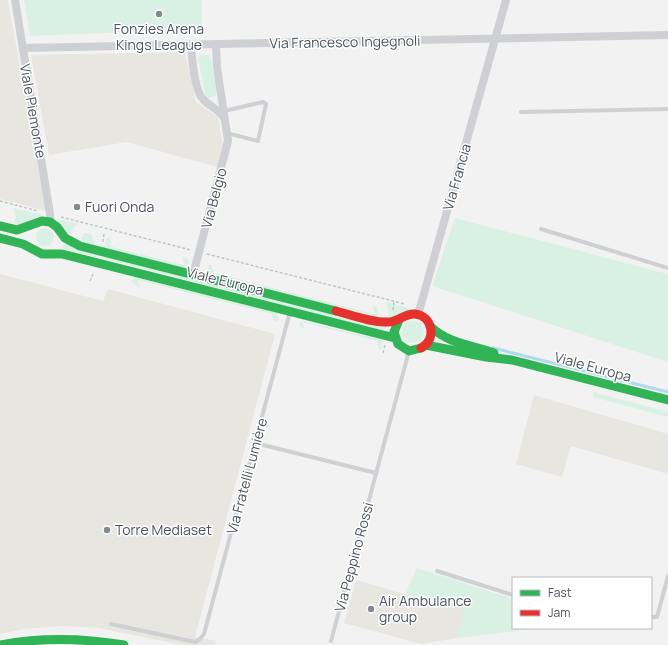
<svg xmlns="http://www.w3.org/2000/svg" width="668" height="645" font-family="Manrope,sans-serif">
<rect width="100%" height="100%" fill="#f3f2f2"/>
<g fill="#e7e6e0">
<polygon points="0,0 8,0 46,211 0,199"/>
<polygon points="185,52 196,102 218,117 223,144 217,167 127,142 49,155 31,55"/>
<polygon points="0,274 103,301 108,289 275,334 195,637 216,641 215,645 182,645 99,628 61,626 24,629 0,634"/>
<polygon points="534,395 668,434 668,474 571,446 562,477 516,464"/>
<polygon points="356,580 428,601 454,604 465,610 457,638 421,644 344,623"/>
</g>
<g fill="#d9f0e4">
<polygon points="24,0 202,0 202,29 30,36"/>
<polygon points="201,55 208,55 211,58 217,92 215,97 208,98 205,94 198,58"/>
<polygon points="13,208 46,216 39,217 22,226 14,224 16,215"/>
<polygon points="455,218 668,274 668,362 432,286"/>
<polygon points="57,219 78,224 73,228 70,235"/>
<circle cx="45" cy="237" r="9"/>
<polygon points="85,233 91,234 95,245 84,242 81,238 83,234"/>
<polygon points="107,237 110,239 112,247 184,265 183,257 188,259 189,263 184,268 104,247"/>
<polygon points="65,244 96,255 96,257 63,249"/>
<polygon points="102,256 386,326 385,331 102,258"/>
<polygon points="209,264 211,265 214,273 375,314 373,305 377,307 379,313 375,316 210,274 208,271"/>
<polygon points="135,277 277,313 279,320 274,322 272,314 138,280 140,288 133,283 132,280"/>
<polygon points="386,302 412,309 387,320 389,315"/>
<polygon points="302,321 383,340 381,350 379,349 377,341 302,322 304,330 299,324"/>
<circle cx="413" cy="332" r="11"/>
<polygon points="593,392 668,412 668,417 593,397"/>
<polygon points="417,568 513,599 513,628 541,628 457,638 465,610 454,604 428,601 405,595"/>
</g>
<g fill="none" stroke-linecap="round" stroke-linejoin="round">
<polyline stroke="#afd9ec" stroke-width="3" points="493,348 668,392"/>
<g stroke="#bcc7c4" stroke-width="1.5" stroke-dasharray="3 2" stroke-linecap="butt">
<polyline points="0,201 38,211"/>
<polyline points="61,217 191,250"/>
<polyline points="103,242 104,234"/>
<polyline points="207,254 405,304"/>
<polyline points="90,281 94,272"/>
<polyline points="393,310 394,302"/>
<polyline points="383,353 385,345"/>
</g>
<g stroke="#ced0d3" stroke-width="4">
<polyline points="224,111 263,102 266,104 258,141 227,133"/>
<polyline points="521,112 668,109"/>
<polyline points="541,229 668,268"/>
<polyline points="255,443 376,473"/>
<polyline points="437,571 513,595"/>
<polyline points="651,617 657,617 668,576"/>
<polyline points="111,624 195,642 199,640 204,634 290,312"/>
<polyline points="331,641 409,351"/>
</g>
<g stroke="#ced0d3" stroke-width="8">
<polyline points="15,0 50,214 50,222"/>
<path d="M191 45C192 58 194 90 203 99 210 107 219 109 224 118"/>
<polyline points="23,48 668,35"/>
<polyline points="193,275 228,141 217,67 216,44"/>
<polyline points="418,315 506,0"/>
</g>
<g stroke="#30b455" stroke-width="9">
<polyline points="0,226 17,230 42,221 50,222 57,227 65,238 80,246 336,311"/>
<polyline points="0,238 23,244 42,254 62,254 395,338"/>
<polyline points="399,320 394,332 398,344 409,351 421,348"/>
<path d="M431 327C449 344 472 345 494 353"/>
<polyline points="426,345 486,357 512,360 668,400"/>
<path d="M0 645C42 637 82 638 124 645"/>
</g>
<path stroke="#e5322d" stroke-width="9" d="M336 311C352 315 372 323 388 322 398 322 405 313 415 314 433 316 437 340 421 348"/>
</g>
<g fill="#858a92" stroke="#fff" stroke-width="1.5">
<circle cx="159" cy="14" r="4"/>
<circle cx="77" cy="207" r="4"/>
<circle cx="107" cy="530" r="4"/>
<circle cx="371" cy="609" r="4"/>
</g>
<g text-anchor="middle" stroke-width="3" stroke-linejoin="round" paint-order="stroke">
<g font-size="14" fill="#4a525e" stroke="#fff" text-anchor="start">
<text x="159" y="34" text-anchor="middle">Fonzies Arena<tspan x="159" dy="16">Kings League</tspan></text>
<text x="85" y="212">Fuori Onda</text>
<text x="115" y="535">Torre Mediaset</text>
<text x="379" y="606">Air Ambulance<tspan x="379" dy="16">group</tspan></text>
</g>
<g font-size="14" fill="#4a525e" stroke="#fff">
<text transform="translate(345 42) rotate(-1)" y="5">Via Francesco Ingegnoli</text>
<text transform="translate(33 111) rotate(80)" y="5">Viale Piemonte</text>
<text transform="translate(457 177) rotate(-74)" y="5">Via Francia</text>
<text transform="translate(214 198) rotate(-75)" y="5">Via Belgio</text>
<text transform="translate(225 281) rotate(14)" y="5">Viale Europa</text>
<text transform="translate(593 367) rotate(15)" y="5">Viale Europa</text>
<text transform="translate(247 476) rotate(-75)" y="5">Via Fratelli Lumière</text>
<text transform="translate(354 557) rotate(-75)" y="5">Via Peppino Rossi</text>
</g>
</g>
<rect x="512" y="577" width="140" height="52" fill="#ffffff" stroke="#b7babf"/>
<rect x="520" y="590" width="20" height="6" fill="#30b455" stroke="#b7babf"/>
<text x="548" y="597" font-size="12" fill="#4a525e">Fast</text>
<rect x="520" y="610" width="20" height="6" fill="#e5322d" stroke="#b7babf"/>
<text x="548" y="617" font-size="12" fill="#4a525e">Jam</text>
</svg>
